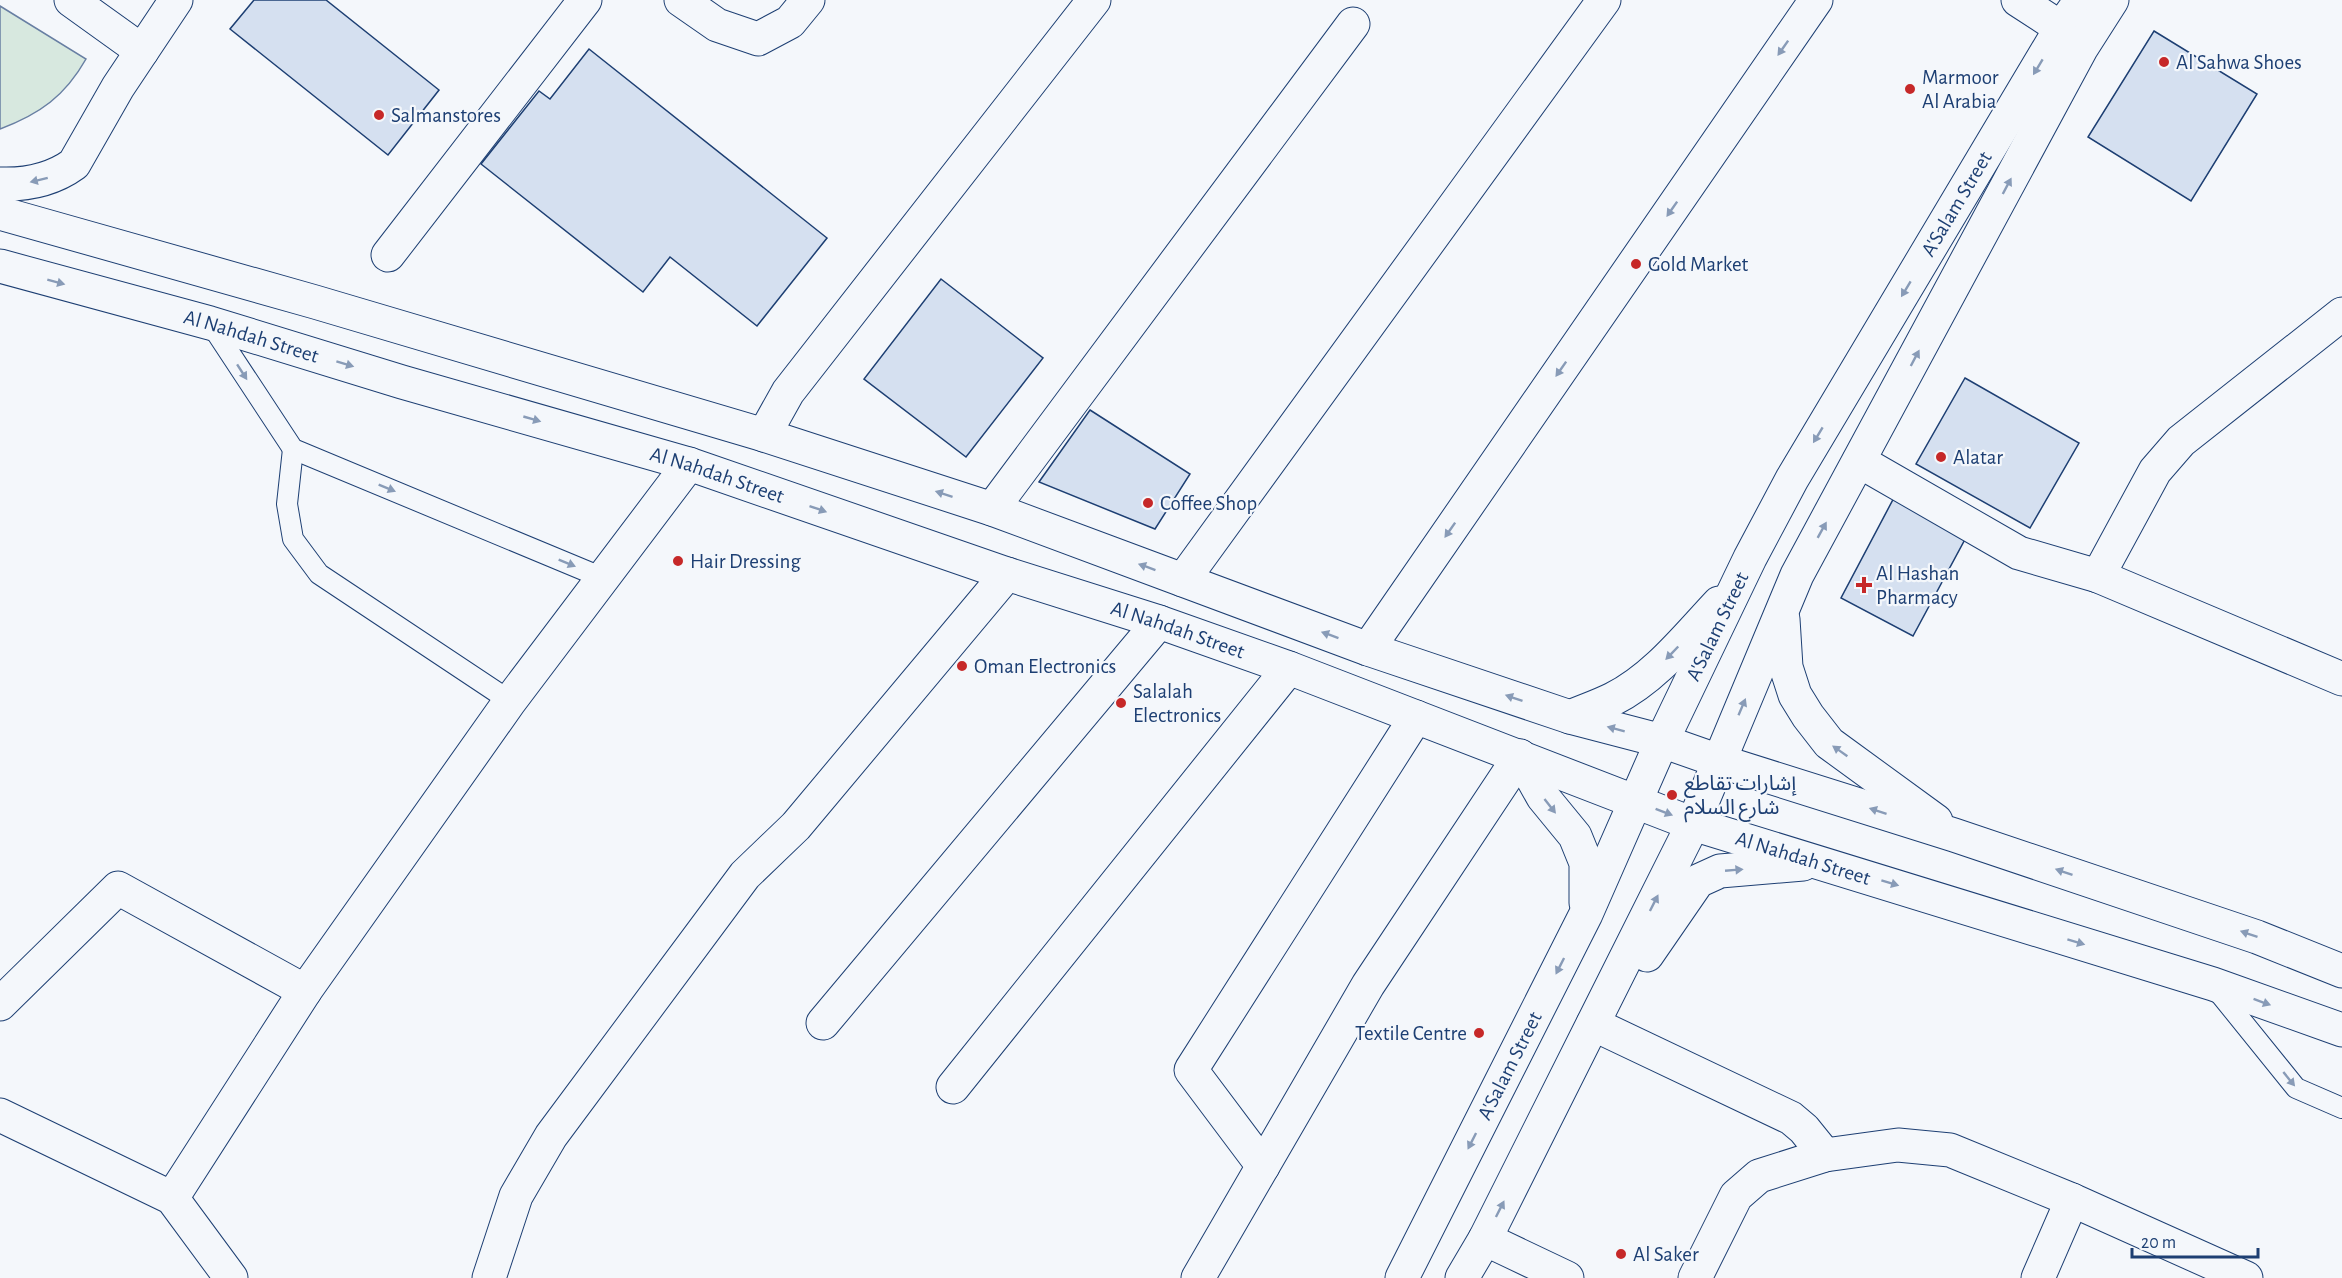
<svg xmlns="http://www.w3.org/2000/svg" width="2342" height="1278" font-family="'Alegreya Sans','Noto Sans Arabic',sans-serif">
<rect width="100%" height="100%" fill="#f4f7fb"/>
<path fill="#d7e8df" stroke="#687fa3" stroke-width="1.5" d="M0 6 86 59C65 96 40 114 0 129Z"/>
<g fill="#d5e0f0" stroke="#1d3f73" stroke-width="1.5">
<polygon points="254,0 326,0 439,90 388,155 230,29"/>
<polygon points="2154,31 2257,94 2191,201 2088,137"/>
<polygon points="589,49 827,238 757,326 670,257 643,292 481,164 539,91 550,99"/>
<polygon points="941,279 1043,358 966,457 864,379"/>
<polygon points="1965,378 2079,443 2030,528 1916,464"/>
<polygon points="1090,410 1190,474 1155,529 1039,482"/>
<polygon points="1897,492 1970,530 1913,636 1841,598"/>
</g>
<g fill="none" stroke-linecap="round" stroke-linejoin="round">
<defs>
<g id="lane">
<polyline points="210,323 293,449 603,578"/>
<polyline points="293,449 287,504 293,539 319,574 510,701"/>
<polyline points="2216,989 2296,1088 2342,1108"/>
</g>
<g id="street">
<polyline points="71,0 142,51"/>
<polyline points="681,0 717,25 758,39 790,22 808,0"/>
<polyline points="2018,0 2061,28"/>
<path d="M0 184C27 185 52 180 74 164L118 87 176 0"/>
<polyline points="388,255 585,0"/>
<polyline points="764,435 788,392 1094,0"/>
<polyline points="1859,461 2019,553 2098,576 2342,679"/>
<polyline points="992,509 1353,24"/>
<polyline points="2098,576 2155,471 2181,441 2342,314"/>
<polyline points="1183,580 1604,0"/>
<polyline points="1368,649 1816,0"/>
<polyline points="0,1004 118,888 305,991"/>
<polyline points="823,1023 1159,622"/>
<polyline points="1593,1024 1791,1118 1804,1129 1825,1155"/>
<polyline points="953,1087 1289,668"/>
<polyline points="0,1115 172,1198 231,1278"/>
<polyline points="1263,1166 1191,1070 1416,717"/>
<polyline points="172,1198 305,991 510,701 689,464"/>
<polyline points="1485,1239 1567,1278"/>
<polyline points="489,1278 516,1196 551,1136 745,875 796,826 1007,574"/>
<polyline points="1198,1278 1368,985 1520,756"/>
<polyline points="1695,1278 1736,1196 1759,1176 1825,1155 1898,1145 1950,1150 2072,1200 2246,1278"/>
<polyline points="2038,1278 2072,1200"/>
</g>
<g id="secondary">
<polyline points="0,213 315,302 764,435 992,509 1368,649 1570,717 1662,741 1719,761 1954,835 2257,937 2342,971"/>
<path id="s1" d="M0 266 210 323 402 382 689 464 1007 574 1159 622 1289 668 1693 824 2213 984 2342 1030"/>
<polyline points="1783,619 1786,667 1795,695 1808,716 1829,743 1936,821"/>
<path d="M1570 717C1584 711 1599 706 1613 699 1655 678 1687 637 1719 603"/>
<polyline points="1520,756 1543,797 1575,836 1586,863 1586,903"/>
<polyline points="1647,955 1698,881 1720,871 1803,864"/>
<path id="s2" d="M1402 1278 1586 914 1662 741 1750 558 1792 479 2061 28 2081 0"/>
<polyline points="1462,1278 1485,1239 1693,824 1797,575 2082,47 2112,0"/>
</g>
</defs>
<use href="#lane" stroke="#1d3f73" stroke-width="22"/>
<use href="#street" stroke="#1d3f73" stroke-width="35"/>
<use href="#secondary" stroke="#1d3f73" stroke-width="35"/>
<use href="#lane" stroke="#f4f7fb" stroke-width="20"/>
<use href="#street" stroke="#f4f7fb" stroke-width="33"/>
<use href="#secondary" stroke="#f4f7fb" stroke-width="33"/>
</g>
<defs><path id="oneway-solid" d="M-6-.8H1V-3.2L6.5 0L1 3.2V.8H-6Z" transform="scale(1.5)"/></defs>
<g fill="#889bb7">
<use href="#oneway-solid" transform="translate(1783 48) rotate(125)"/>
<use href="#oneway-solid" transform="translate(2038 67) rotate(121)"/>
<use href="#oneway-solid" transform="translate(39 180) rotate(166)"/>
<use href="#oneway-solid" transform="translate(2007 186) rotate(-62)"/>
<use href="#oneway-solid" transform="translate(1672 209) rotate(125)"/>
<use href="#oneway-solid" transform="translate(56 282) rotate(15)"/>
<use href="#oneway-solid" transform="translate(1906 289) rotate(121)"/>
<use href="#oneway-solid" transform="translate(1915 358) rotate(-62)"/>
<use href="#oneway-solid" transform="translate(345 364) rotate(17)"/>
<use href="#oneway-solid" transform="translate(1561 369) rotate(125)"/>
<use href="#oneway-solid" transform="translate(242 372) rotate(57)"/>
<use href="#oneway-solid" transform="translate(532 419) rotate(16)"/>
<use href="#oneway-solid" transform="translate(1818 435) rotate(121)"/>
<use href="#oneway-solid" transform="translate(387 488) rotate(22)"/>
<use href="#oneway-solid" transform="translate(944 494) rotate(-162)"/>
<use href="#oneway-solid" transform="translate(818 509) rotate(19)"/>
<use href="#oneway-solid" transform="translate(1450 530) rotate(125)"/>
<use href="#oneway-solid" transform="translate(1822 530) rotate(-61)"/>
<use href="#oneway-solid" transform="translate(567 563) rotate(22)"/>
<use href="#oneway-solid" transform="translate(1147 567) rotate(-160)"/>
<use href="#oneway-solid" transform="translate(1330 635) rotate(-160)"/>
<use href="#oneway-solid" transform="translate(1672 653) rotate(134)"/>
<use href="#oneway-solid" transform="translate(1514 698) rotate(-161)"/>
<use href="#oneway-solid" transform="translate(1742 707) rotate(-67)"/>
<use href="#oneway-solid" transform="translate(1616 729) rotate(-165)"/>
<use href="#oneway-solid" transform="translate(1840 751) rotate(-145)"/>
<use href="#oneway-solid" transform="translate(1550 806) rotate(52)"/>
<use href="#oneway-solid" transform="translate(1878 811) rotate(-162)"/>
<use href="#oneway-solid" transform="translate(1664 812) rotate(21)"/>
<use href="#oneway-solid" transform="translate(1734 870) rotate(-5)"/>
<use href="#oneway-solid" transform="translate(2064 872) rotate(-161)"/>
<use href="#oneway-solid" transform="translate(1890 883) rotate(17)"/>
<use href="#oneway-solid" transform="translate(1654 903) rotate(-63)"/>
<use href="#oneway-solid" transform="translate(2249 934) rotate(-161)"/>
<use href="#oneway-solid" transform="translate(2076 942) rotate(17)"/>
<use href="#oneway-solid" transform="translate(1560 966) rotate(117)"/>
<use href="#oneway-solid" transform="translate(2262 1002) rotate(20)"/>
<use href="#oneway-solid" transform="translate(2289 1079) rotate(51)"/>
<use href="#oneway-solid" transform="translate(1472 1141) rotate(117)"/>
<use href="#oneway-solid" transform="translate(1500 1209) rotate(-63)"/>
</g>
<g fill="#c62828" stroke="#f4f7fb" stroke-width="2">
<circle cx="2164" cy="62" r="6"/>
<circle cx="1910" cy="89" r="6"/>
<circle cx="379" cy="115" r="6"/>
<circle cx="1636" cy="264" r="6"/>
<circle cx="1941" cy="457" r="6"/>
<circle cx="1148" cy="503" r="6"/>
<circle cx="678" cy="561" r="6"/>
<path d="M1861 576h6v6h6v6h-6v6h-6v-6h-6v-6h6z"/>
<circle cx="962" cy="666" r="6"/>
<circle cx="1121" cy="703" r="6"/>
<circle cx="1672" cy="795" r="6"/>
<circle cx="1479" cy="1033" r="6"/>
<circle cx="1621" cy="1254" r="6"/>
</g>
<g text-anchor="middle" stroke-width="4.5" stroke-linejoin="round" paint-order="stroke">
<g font-size="21" fill="#1d3f73" stroke="#f4f7fb" text-anchor="start">
<text x="2176" y="69">Al Sahwa Shoes</text>
<text x="1922" y="84">Marmoor<tspan x="1922" dy="24">Al Arabia</tspan></text>
<text x="391" y="122">Salmanstores</text>
<text x="1648" y="271">Gold Market</text>
<text x="1953" y="464">Alatar</text>
<text x="1160" y="510">Coffee Shop</text>
<text x="690" y="568">Hair Dressing</text>
<text x="1876" y="580">Al Hashan<tspan x="1876" dy="24">Pharmacy</tspan></text>
<text x="974" y="673">Oman Electronics</text>
<text x="1133" y="698">Salalah<tspan x="1133" dy="24">Electronics</tspan></text>
<text x="1684" y="790">إشارات تقاطع<tspan x="1684" dy="24">شارع السلام</tspan></text>
<text x="1467" y="1040" text-anchor="end">Textile Centre</text>
<text x="1633" y="1261">Al Saker</text>
</g>
<g font-size="21" fill="#1d3f73" stroke="#f4f7fb">
<text dy="7" stroke="none"><textPath href="#s2" startOffset="1210">A'Salam Street</textPath></text>
<text dy="7" stroke="none"><textPath href="#s1" startOffset="261">Al Nahdah Street</textPath></text>
<text dy="7" stroke="none"><textPath href="#s1" startOffset="747">Al Nahdah Street</textPath></text>
<text dy="7" stroke="none"><textPath href="#s2" startOffset="724">A'Salam Street</textPath></text>
<text dy="7" stroke="none"><textPath href="#s1" startOffset="1233">Al Nahdah Street</textPath></text>
<text dy="7" stroke="none"><textPath href="#s1" startOffset="1899">Al Nahdah Street</textPath></text>
<text dy="7" stroke="none"><textPath href="#s2" startOffset="238">A'Salam Street</textPath></text>
</g>
</g>
<path d="M2132 1248v9h126v-9" fill="none" stroke="#1d3f73" stroke-width="3"/>
<text x="2141" y="1248" font-size="18" fill="#1d3f73" stroke="#f4f7fb" stroke-width="4.5" paint-order="stroke">20 m</text>
</svg>
